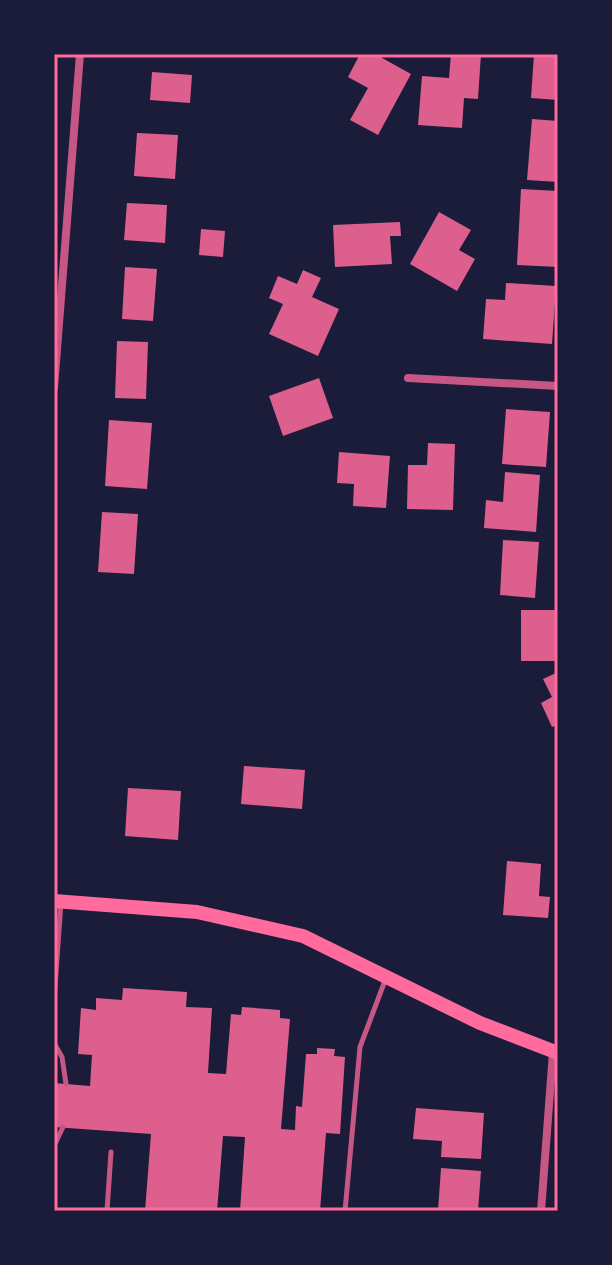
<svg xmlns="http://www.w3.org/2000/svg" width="612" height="1265" font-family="'Work Sans',sans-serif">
<rect width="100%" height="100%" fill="#1b1b3a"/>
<g fill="#dd5f8e">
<polygon points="360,54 375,54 411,74 378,135 350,120 368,88 348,77"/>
<polygon points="451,54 481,54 478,99 464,98 462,128 418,125 422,76 449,78"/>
<polygon points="534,54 558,54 558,100 531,98"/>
<polygon points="152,72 192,75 190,103 150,100"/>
<polygon points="532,119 558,121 558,182 527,180"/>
<polygon points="137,133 178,135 175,179 134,176"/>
<polygon points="521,189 558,191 558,267 517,265"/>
<polygon points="127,203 167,205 165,243 124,240"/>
<polygon points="439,212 471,230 459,250 475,259 457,291 410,264"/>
<polygon points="400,222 401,236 390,236 392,264 335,267 333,225"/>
<polygon points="201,229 225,231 223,257 199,255"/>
<polygon points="125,267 157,269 153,321 122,319"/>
<polygon points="303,270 321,278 312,297 339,309 318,356 269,334 283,304 269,298 278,276 297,284"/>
<polygon points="506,283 556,286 552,344 483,339 486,299 505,300"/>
<polygon points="117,341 148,342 146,399 115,398"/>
<polygon points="319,378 333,418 283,436 269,396"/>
<polygon points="506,409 550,412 546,467 502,464"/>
<polygon points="109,420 152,423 147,489 105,486"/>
<polygon points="428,443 455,444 453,510 407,509 408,465 427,465"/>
<polygon points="339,452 390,456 386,508 353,506 354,484 337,483"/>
<polygon points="505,472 540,475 536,532 484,528 486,500 503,502"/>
<polygon points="102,512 138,514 134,574 98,572"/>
<polygon points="503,540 539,542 535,598 500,595"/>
<rect x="521" y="610" width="34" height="51"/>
<polygon points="558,672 558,725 552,727 541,703 552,697 543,679"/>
<polygon points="244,766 305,770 302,809 241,804"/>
<polygon points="128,788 181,791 178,840 125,836"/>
<polygon points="507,861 541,864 539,896 550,897 548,918 503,915"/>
<polygon points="123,988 187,992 186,1007 212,1008 208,1073 226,1074 231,1014 241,1015 242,1007 280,1010 280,1018 290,1019 281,1129 295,1130 296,1106 302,1107 306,1054 317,1054 317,1048 335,1049 334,1056 345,1057 340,1134 326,1133 320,1211 240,1211 245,1137 223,1136 217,1211 145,1211 151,1134 54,1127 54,1083 90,1086 92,1055 78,1054 81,1008 96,1010 96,998 122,1000"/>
<polygon points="416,1108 484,1113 481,1159 441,1157 442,1141 413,1139"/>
<polygon points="441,1168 481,1171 478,1211 438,1211"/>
</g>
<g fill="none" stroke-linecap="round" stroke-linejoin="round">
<g stroke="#c65784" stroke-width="5">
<polyline points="54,1001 61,902"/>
<polyline points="54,1043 62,1057 66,1084"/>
<polyline points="54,1146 63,1127"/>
<polyline points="107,1211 111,1152"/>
<polyline points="345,1211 360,1047 386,978"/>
</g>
<g stroke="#c65784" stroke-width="8">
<polyline points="408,378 558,386"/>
<polyline points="54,388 80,54"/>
<polyline points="541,1211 553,1052"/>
</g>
<polyline stroke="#ff6b9d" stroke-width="14" points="54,901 197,912 303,936 480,1023 558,1053"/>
</g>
<rect width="612" height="1265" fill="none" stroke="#1b1b3a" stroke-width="112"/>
<rect x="56" y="56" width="500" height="1153" fill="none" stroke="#ff6b9d" stroke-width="3"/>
</svg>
